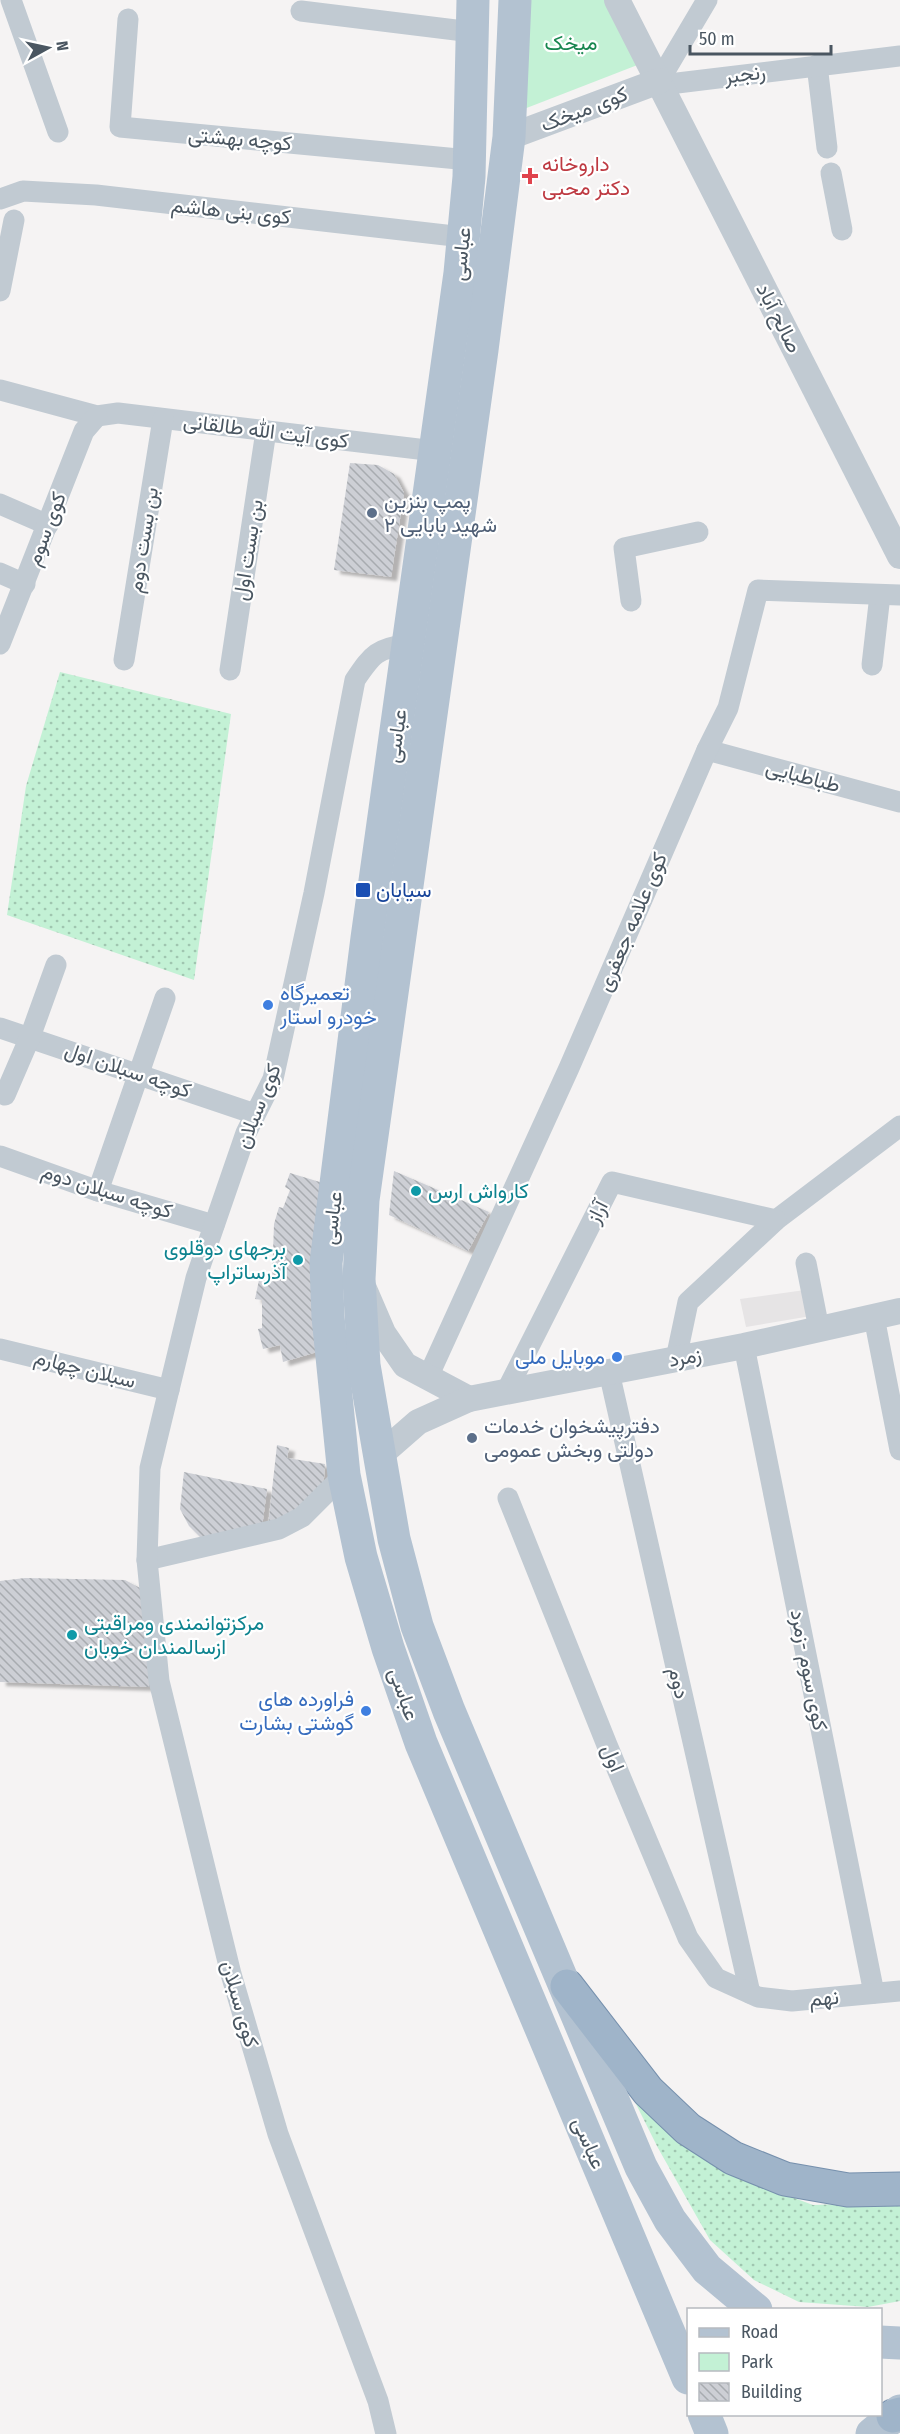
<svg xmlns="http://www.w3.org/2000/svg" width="900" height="2434" font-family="'Fira Sans Condensed',Vazirmatn,sans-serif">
<defs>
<pattern id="grass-dots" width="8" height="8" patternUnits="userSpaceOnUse" patternTransform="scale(1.5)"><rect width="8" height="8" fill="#c3f1d5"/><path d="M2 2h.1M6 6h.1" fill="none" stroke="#a0c6b0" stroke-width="1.8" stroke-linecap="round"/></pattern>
<pattern id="building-back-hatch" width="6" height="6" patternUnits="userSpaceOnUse" patternTransform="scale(1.5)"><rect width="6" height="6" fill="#cdcfd5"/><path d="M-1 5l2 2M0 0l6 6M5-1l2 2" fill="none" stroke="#a8abb0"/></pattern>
<filter id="shadow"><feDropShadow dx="6" dy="4" stdDeviation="1.5" flood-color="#0004"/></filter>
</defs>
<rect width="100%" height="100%" fill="#f5f3f3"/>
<polygon fill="#e6e4e5" points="805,1290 811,1316 746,1327 740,1299"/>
<g fill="url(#grass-dots)">
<polygon points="60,672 231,714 194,980 7,915 26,786"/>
<polygon points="632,2096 767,2188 813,2205 900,2202 900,2301 868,2307 799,2302 754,2280 710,2240 658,2148"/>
</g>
<polygon fill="#c3f1d5" points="526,0 605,0 640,64 524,109"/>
<g fill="url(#building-back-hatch)" filter="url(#shadow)">
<polygon points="350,463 378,465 394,474 404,493 391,577 334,570"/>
<polygon points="394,1171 489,1212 468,1251 389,1215"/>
<polygon points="290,1173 333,1186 327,1349 283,1362 280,1345 263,1349 258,1329 262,1328 262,1300 255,1299 259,1280 272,1280 274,1224 279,1207 283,1208 290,1190 285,1187"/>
<polygon points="277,1445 289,1448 287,1458 325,1464 324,1478 318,1496 268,1526"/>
<polygon points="184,1472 267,1489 262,1527 201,1538 189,1526 180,1509"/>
<polygon points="25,1578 125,1580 140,1588 149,1687 0,1682 0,1581"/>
</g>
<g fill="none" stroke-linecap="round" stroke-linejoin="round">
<defs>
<g id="trunk">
<polyline points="567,1986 648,2091 688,2129 733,2158 785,2179 848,2190 900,2189"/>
<polyline points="893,2416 900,2414"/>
</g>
</defs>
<use href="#trunk" stroke="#7690ad" stroke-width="35"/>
<g stroke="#c1cad2" stroke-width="21">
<polyline points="11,0 58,132"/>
<polyline points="301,11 472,32"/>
<polyline points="128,19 120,127 469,160"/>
<polyline points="817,65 827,148"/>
<polyline points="659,81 707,0"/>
<polyline points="661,85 900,56"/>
<polyline points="831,173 842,230"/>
<polyline points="0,199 23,191 96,195 463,237"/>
<polyline points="0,291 14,220"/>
<polyline points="0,390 97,416 118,413 435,451"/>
<polyline points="0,504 48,525"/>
<polyline points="0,573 25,584"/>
<polyline points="631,601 624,548 698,532"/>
<polyline points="0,644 84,431 97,416"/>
<polyline points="124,660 163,419"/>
<polyline points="872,665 880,595"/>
<polyline points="230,670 266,431"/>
<polyline points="707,750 900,802"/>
<polyline points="0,1028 255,1114"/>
<polyline points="5,1095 30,1037 56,965"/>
<polyline points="0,1156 98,1191 214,1225"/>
<polyline points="98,1191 165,998"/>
<polyline points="806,1263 819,1329"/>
<polyline points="874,1317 900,1450"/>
<polyline points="744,1346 874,1993"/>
<polyline points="0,1349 169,1390"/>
<polyline points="676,1359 688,1302 776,1220 900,1126"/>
<polyline points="609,1372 750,1993"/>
<polyline points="428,1377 569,1068 707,750 728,708 758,590 900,595"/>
<polyline points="506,1392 612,1182 776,1220"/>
<polyline points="508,1498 607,1745 688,1938 716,1978 758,1997 792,2001 900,1991"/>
<polyline points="147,1560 279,1529 302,1517 344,1475"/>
<path d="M386 2434 378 2401 278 2134 231 1974 159 1681 147 1560 150 1468 196 1278 246 1133 273 1079 314 893 355 680C373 653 377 649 408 644"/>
</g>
<g stroke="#c1cad2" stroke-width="26">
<polyline points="617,0 900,556"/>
<polyline points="509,137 659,81"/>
<polyline points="364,1289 383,1333 405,1365 469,1399"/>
<polyline points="379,1456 418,1422 469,1399 744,1346 900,1311"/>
</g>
<g stroke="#b3c2d1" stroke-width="33">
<polyline points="473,0 469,177 460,273 367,938 326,1263 328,1317 344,1475 361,1557 388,1648 421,1743 688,2378"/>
<polyline points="515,0 509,137 482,350 363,1200 359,1279 364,1365 394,1539 417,1626 449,1711 641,2167 670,2220 707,2269 756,2310"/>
<polyline points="880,2342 900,2343"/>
<polyline points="704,2414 712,2434"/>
<polyline points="872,2434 900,2411"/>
</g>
<use href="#trunk" stroke="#9fb4c9" stroke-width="33"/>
</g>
<path fill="#e0444e" stroke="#fff" stroke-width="2" d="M527 167h6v6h6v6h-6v6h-6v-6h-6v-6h6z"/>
<g fill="#5c6f8a" stroke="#fff" stroke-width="2">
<circle cx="372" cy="513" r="6"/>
<circle cx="472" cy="1438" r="6"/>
</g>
<rect fill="#1a4fb4" stroke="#fff" stroke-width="2" x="355" y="882" width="16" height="16" rx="3"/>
<g fill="#3f7fe0" stroke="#fff" stroke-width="2">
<circle cx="268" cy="1005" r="6"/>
<circle cx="617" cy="1357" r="6"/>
<circle cx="366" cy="1711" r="6"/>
</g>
<g fill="#0f9aa8" stroke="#fff" stroke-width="2">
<circle cx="416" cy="1191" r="6"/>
<circle cx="298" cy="1260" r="6"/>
<circle cx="72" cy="1635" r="6"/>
</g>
<g text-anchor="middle" stroke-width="4.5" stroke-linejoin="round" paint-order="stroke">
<g font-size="21" fill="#17864f" stroke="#fff">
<text x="571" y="50">میخک</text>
</g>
<g font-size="21" fill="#4a5661" stroke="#fff">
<text transform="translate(745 74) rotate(-7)" y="7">رنجبر</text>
<text transform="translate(584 109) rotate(-21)" y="7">کوی میخک</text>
<text transform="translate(240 139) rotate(5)" y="7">کوچه بهشتی</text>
<text transform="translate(231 211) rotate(6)" y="7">کوی بنی هاشم</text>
<text transform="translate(461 254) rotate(-84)" y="7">عباسى</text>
<text transform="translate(779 318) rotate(63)" y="7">صالح آباد</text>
<text transform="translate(266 431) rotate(7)" y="7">کوی آیت الله طالقانی</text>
<text transform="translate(46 529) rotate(-69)" y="7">کوی سوم</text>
<text transform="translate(143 540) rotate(-81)" y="7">بن بست دوم</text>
<text transform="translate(248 550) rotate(-81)" y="7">بن بست اول</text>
<text transform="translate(396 736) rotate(-82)" y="7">عباسى</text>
<text transform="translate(803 776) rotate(15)" y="7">طباطبایی</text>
<text transform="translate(632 922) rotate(-67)" y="7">کوی علامه جعفری</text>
<text transform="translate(128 1070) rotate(19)" y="7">کوچه سبلان اول</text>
<text transform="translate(258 1106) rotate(-68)" y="7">کوی سبلان</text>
<text transform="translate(107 1191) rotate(18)" y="7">کوچه سبلان دوم</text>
<text transform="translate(597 1212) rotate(-63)" y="7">آراز</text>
<text transform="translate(332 1218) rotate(-83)" y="7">عباسى</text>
<text transform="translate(685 1357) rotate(-11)" y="7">زمرد</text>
<text transform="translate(85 1369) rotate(14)" y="7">سبلان چهارم</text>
<text transform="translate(809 1670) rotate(79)" y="7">کوی سوم -زمرد</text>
<text transform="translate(679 1683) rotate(77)" y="7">دوم</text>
<text transform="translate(404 1694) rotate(71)" y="7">عباسى</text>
<text transform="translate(613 1758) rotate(67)" y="7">اول</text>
<text transform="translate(824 1998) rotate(-5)" y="7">نهم</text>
<text transform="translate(240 2004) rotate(74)" y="7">کوی سبلان</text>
<text transform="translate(589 2143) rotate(67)" y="7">عباسى</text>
</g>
<g font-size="21" fill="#be3a42" stroke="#fff" text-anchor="start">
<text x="542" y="171">داروخانه<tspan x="542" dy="24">دکتر محبی</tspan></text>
</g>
<g font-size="21" fill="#4e5e75" stroke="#fff" text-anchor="start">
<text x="384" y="508">پمپ بنزین<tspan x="384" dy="24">شهید بابایی ۲</tspan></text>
<text x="484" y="1433">دفترپیشخوان خدمات<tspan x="484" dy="24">دولتی وبخش عمومی</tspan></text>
</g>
<g font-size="21" fill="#164399" stroke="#fff" text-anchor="start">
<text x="376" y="897">سیابان</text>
</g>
<g font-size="21" fill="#366cbe" stroke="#fff" text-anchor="end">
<text x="280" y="1000" text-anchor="start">تعمیرگاه<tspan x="280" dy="24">خودرو استار</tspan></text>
<text x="605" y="1364">موبایل ملی</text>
<text x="354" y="1706">فراورده های<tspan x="354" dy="24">گوشتی بشارت</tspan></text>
</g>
<g font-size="21" fill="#0d838f" stroke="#fff" text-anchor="start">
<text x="428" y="1198">کارواش ارس</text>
<text x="286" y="1255" text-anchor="end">برجهای دوقلوی<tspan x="286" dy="24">آذرساتراپ</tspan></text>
<text x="84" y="1630">مرکزتوانمندی ومراقبتی<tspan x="84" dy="24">ازسالمندان خوبان</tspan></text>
</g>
</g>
<rect x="687" y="2308" width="195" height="108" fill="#ffffff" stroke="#b7bbc0" stroke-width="1.5"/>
<rect x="699" y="2328" width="30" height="9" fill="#b3c2d1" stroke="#b7bbc0" stroke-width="1.5"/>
<text x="741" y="2338" font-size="18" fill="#4a5661">Road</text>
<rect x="699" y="2353" width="30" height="18" fill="#c3f1d5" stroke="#b7bbc0" stroke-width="1.5"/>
<text x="741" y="2368" font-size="18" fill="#4a5661">Park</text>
<rect x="699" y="2383" width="30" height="18" fill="url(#building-back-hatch)" stroke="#b7bbc0" stroke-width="1.5"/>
<text x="741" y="2398" font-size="18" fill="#4a5661">Building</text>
<g transform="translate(48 48) rotate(82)" stroke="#ffffff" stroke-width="4.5" paint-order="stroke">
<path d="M0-4.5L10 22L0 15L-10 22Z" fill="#4a5661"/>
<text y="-9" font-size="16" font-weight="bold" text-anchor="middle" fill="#4a5661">N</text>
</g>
<path d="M690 45v9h141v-9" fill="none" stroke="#4a5661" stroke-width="3"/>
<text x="699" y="45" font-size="18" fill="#4a5661" stroke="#ffffff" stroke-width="4.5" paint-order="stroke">50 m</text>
</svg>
